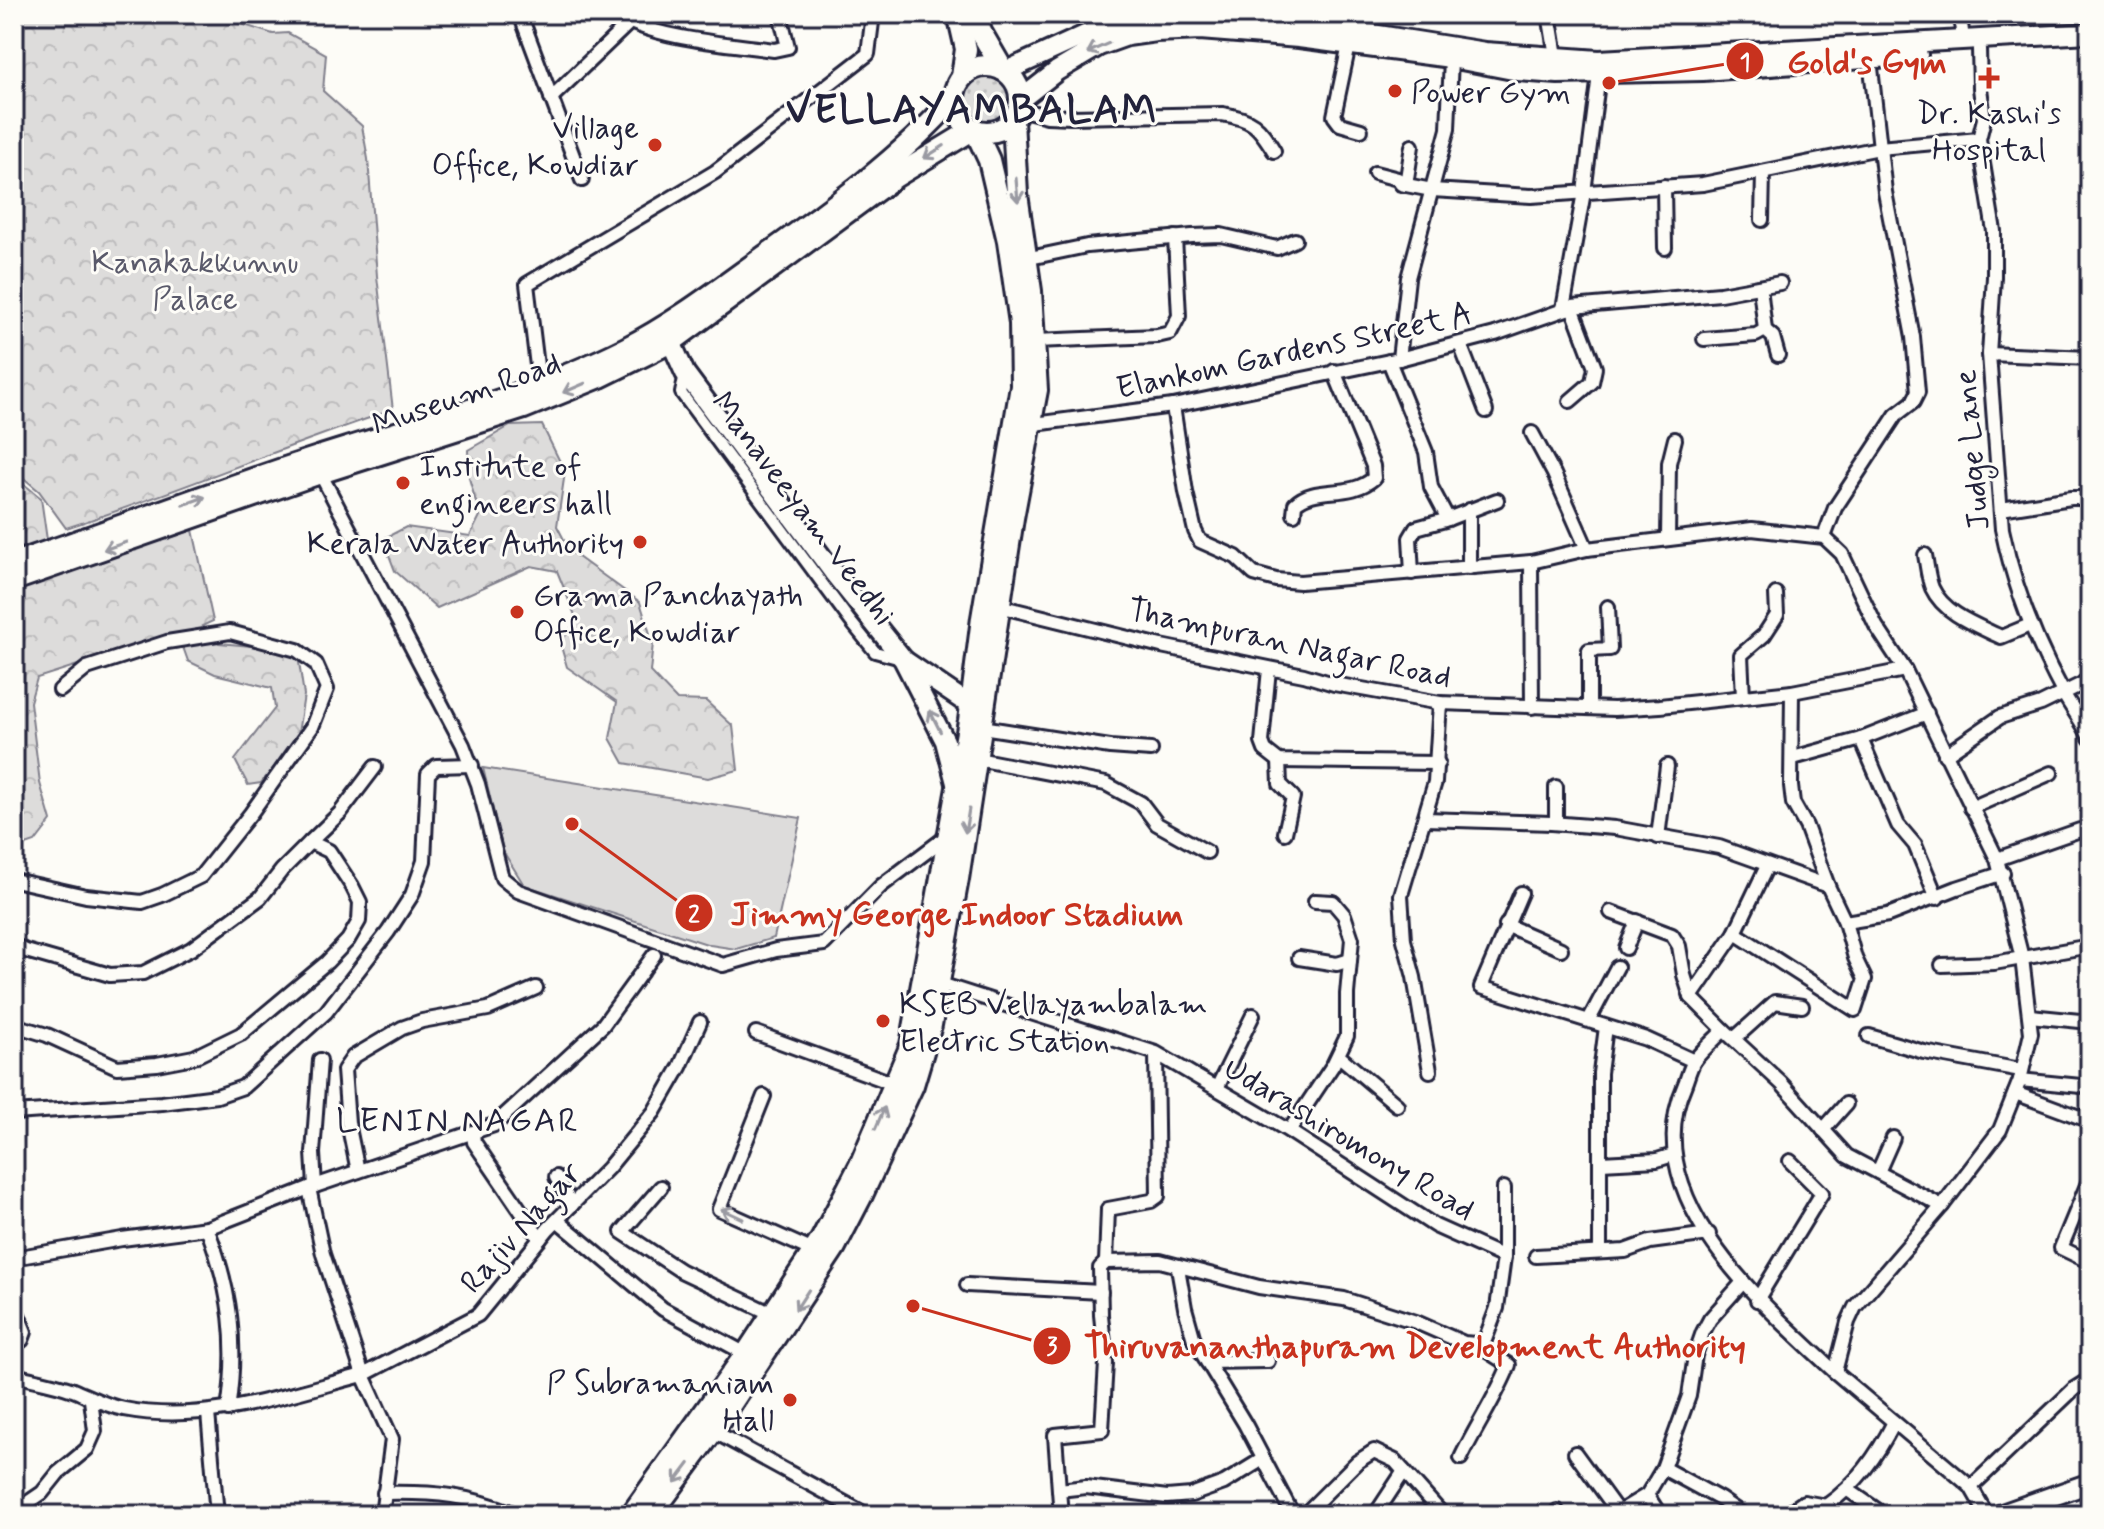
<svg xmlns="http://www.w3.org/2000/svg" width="2104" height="1529" font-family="Mynerve,sans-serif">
<defs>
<pattern id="forest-crowns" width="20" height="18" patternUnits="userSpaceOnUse" patternTransform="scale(2)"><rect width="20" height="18" fill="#dddcdb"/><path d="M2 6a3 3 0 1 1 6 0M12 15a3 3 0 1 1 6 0" fill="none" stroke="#bdbcbd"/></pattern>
<pattern id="garden-dots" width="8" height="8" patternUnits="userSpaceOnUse" patternTransform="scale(2)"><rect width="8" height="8" fill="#dddcdb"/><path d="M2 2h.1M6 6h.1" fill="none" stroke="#bdbcbd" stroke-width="1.8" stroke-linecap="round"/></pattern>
</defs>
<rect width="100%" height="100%" fill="#fdfcf7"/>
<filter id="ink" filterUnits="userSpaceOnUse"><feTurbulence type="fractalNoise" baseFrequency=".0125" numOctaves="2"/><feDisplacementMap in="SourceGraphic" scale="16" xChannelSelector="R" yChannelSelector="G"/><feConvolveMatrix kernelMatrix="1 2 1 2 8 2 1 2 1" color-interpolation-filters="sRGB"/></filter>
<g filter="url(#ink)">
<polygon fill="#dddcdb" stroke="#807f8b" stroke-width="2" points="483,768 801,818 774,938 736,949 710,945 524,885 503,851"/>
<g fill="url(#forest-crowns)" stroke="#807f8b" stroke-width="2">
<path d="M14 14H209L273 34 288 33 326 54 323 91 362 126 368 159 377 276 393 410C283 446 176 493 66 528L39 491 14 470Z"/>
<polygon points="542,425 565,472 557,526 570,551 640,602 653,643 650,672 677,700 706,701 733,726 738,770 708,778 624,763 610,738 617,702 567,667 560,643 577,620 557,571 531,566 437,608 395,571 383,539 406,527 470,536 480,516 469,478 468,450 510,426"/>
<polygon points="14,476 41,498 48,547 14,558"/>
<polygon points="193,530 213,621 202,626 219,643 274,648 298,656 304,695 297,740 261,783 248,785 235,760 275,708 272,688 215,674 188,661 178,633 37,678 30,702 40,783 51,821 35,842 14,849 14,590"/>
</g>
<circle fill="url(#garden-dots)" stroke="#807f8b" stroke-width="2" cx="987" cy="97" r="27"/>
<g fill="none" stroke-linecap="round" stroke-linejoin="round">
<defs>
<polyline id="pedestrian" points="685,373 681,393 850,621 875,652 901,659"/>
<g id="minor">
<polyline points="520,14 582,180"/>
<path d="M617 14C651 39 731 44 774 50L788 47 780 14"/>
<polyline points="1549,14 1557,62"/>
<polyline points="1960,14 1963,41"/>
<polyline points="1349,45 1334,116 1340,124 1361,130"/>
<path d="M1979 49 1980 88 1984 119 1979 139 1994 231V277L1989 354 2002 529C2014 587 2036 643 2065 696 2073 710 2083 723 2090 738"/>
<polyline points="551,98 629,23"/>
<path d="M1019 109 1047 116 1071 117 1222 114C1253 119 1258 125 1274 151"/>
<polyline points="1375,173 1398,179 1401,184 1432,190 1531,196 1703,184 1879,148 1979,139"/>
<polyline points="1406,185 1412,146"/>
<polyline points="1664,186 1665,248"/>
<polyline points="1762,220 1763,172"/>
<polyline points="1025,259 1087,246 1192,236 1221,235 1277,248 1295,240"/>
<polyline points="1760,287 1765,330 1773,337 1778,355"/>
<polyline points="1563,309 1584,192 1599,75"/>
<polyline points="1704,339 1756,335 1765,330"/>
<polyline points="1035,341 1157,336 1170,333 1179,316 1175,237"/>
<polyline points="1460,344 1486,411"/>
<polyline points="1989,354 2090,358"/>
<polyline points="1399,359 1408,278 1448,129 1451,58"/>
<polyline points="1389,361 1426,452 1431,487 1448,519"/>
<polyline points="545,382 537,366 527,284 715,172 868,54 873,14"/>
<polyline points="1570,401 1592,382 1595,368 1572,307"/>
<polyline points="1173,406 1186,492 1195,531 1200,541 1236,557 1254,574 1276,580 1300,582 1531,562 1587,549 1752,529 1824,537 1842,554 1876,626 1905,670 1997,859 2022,958 2031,1033 2020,1080 2000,1130 1942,1206 1855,1307 1848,1322 1835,1372 1971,1487 1987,1515"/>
<polyline points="1027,425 1173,406 1399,359 1495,334 1572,307 1720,294 1780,283"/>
<polyline points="1532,433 1554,474 1587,549"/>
<polyline points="320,473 463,745 478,784 502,878 518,891 723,965 776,950 824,944 881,886 946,837"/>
<polyline points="2001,509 2071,498 2090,498"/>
<polyline points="1469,510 1469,568"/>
<path d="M1294 514 1295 504C1316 484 1349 500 1374 478L1373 466 1334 371"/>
<polyline points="1824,537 1835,508 1896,415 1913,402 1918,392 1913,337 1885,192 1870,59"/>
<polyline points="1668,539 1669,463 1675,439"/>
<path d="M1925 555C1927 565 1928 578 1932 588 1944 614 1976 625 2001 637L2030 625"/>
<polyline points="1531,562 1532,707"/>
<polyline points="1412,573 1410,538 1416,528 1445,520 1497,500"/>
<polyline points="995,605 1161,646 1304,675 1334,684 1440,703 1614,709 1660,706 1792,692 1905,670"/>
<polyline points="1269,669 1262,742 1265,750 1279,761 1438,763"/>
<polyline points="1792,692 1791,786 1793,803 1806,826 1828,886"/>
<polyline points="1743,697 1741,655 1764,635 1777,615 1776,594"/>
<polyline points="1589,708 1589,650 1610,649 1608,607"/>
<polyline points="982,727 1110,747 1151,750"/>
<polyline points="1861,739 1898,825 1915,845 1937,898"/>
<polyline points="1945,755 2000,717 2041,704 2082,684 2090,677"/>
<polyline points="1793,758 1861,739 1927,713"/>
<polyline points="977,759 1106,784 1141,803 1157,824 1207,852"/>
<polyline points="1279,761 1280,784 1293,797 1285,833"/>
<polyline points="1556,787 1556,823"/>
<polyline points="1971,808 2051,773"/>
<polyline points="1425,819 1551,823 1615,828 1719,847 1828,886 1845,922 1888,915 1957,888 2003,873"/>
<polyline points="1658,837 1667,766"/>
<polyline points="310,842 340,813 375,767"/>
<polyline points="1997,859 2080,830"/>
<polyline points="14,880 86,896 142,902 162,895 201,876 251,813 312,727 327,689 316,664 297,650 230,632 167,642 87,668 60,690"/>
<polyline points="1521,893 1481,987 1646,1039 1694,1061"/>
<polyline points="1611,912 1672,935 1679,946 1684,975 1691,997 1724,1030"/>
<polyline points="1506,925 1561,949"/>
<polyline points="1735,933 1855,1010 1865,979 1855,958 1845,922"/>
<polyline points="14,945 26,951 110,975 143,973 191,949 260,898 282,870 310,842 329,851 352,886 360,902 359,921 348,940 327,962 241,1034 194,1057 157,1064 117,1067 47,1035 14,1025"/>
<polyline points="1626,948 1637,921"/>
<polyline points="1299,958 1337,964 1350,960"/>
<polyline points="1942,965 1994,963 2090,946"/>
<polyline points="934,982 1156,1053 1289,1131 1435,1226 1504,1257 1497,1308 1485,1340 1476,1344 1464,1343 1416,1322 1344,1299 1259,1287 1160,1261 1106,1262 1108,1209 1151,1201 1158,1196 1156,1053"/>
<polyline points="1691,997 1735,933 1767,866"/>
<polyline points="2030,1016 2090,1022"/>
<polyline points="1589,1020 1617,967"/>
<polyline points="756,1033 900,1086"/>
<polyline points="1869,1036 1924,1052 2021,1070"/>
<polyline points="1734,1039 1775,1002 1802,1006"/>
<polyline points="1339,1056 1397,1105"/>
<polyline points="1430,1071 1414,977 1404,940 1401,895 1435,782 1440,703"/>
<polyline points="2020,1080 2081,1086"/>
<polyline points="1217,1088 1253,1015"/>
<polyline points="2015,1093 2090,1121"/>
<polyline points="764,1096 719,1209 818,1253"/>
<polyline points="14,1113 162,1103 217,1096 243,1087 326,1012 388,932 412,895 424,861 428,774 436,766 472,765"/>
<polyline points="1823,1130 1846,1104"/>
<polyline points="1289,1131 1333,1065 1347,1036 1347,994 1352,939 1344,915 1333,902 1315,901"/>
<polyline points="473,1134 474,1142 540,1239"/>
<polyline points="1601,1163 1657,1160 1673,1155"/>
<polyline points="358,1171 348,1123 344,1070 353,1057 402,1028 422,1021 488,1009 536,988"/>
<polyline points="1878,1172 1893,1138"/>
<polyline points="556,1177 572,1205"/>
<polyline points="2090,1178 2061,1248 2090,1262"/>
<polyline points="315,1186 313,1153 320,1060"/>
<polyline points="661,1187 622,1232 681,1271 772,1314"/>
<polyline points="309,1188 323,1254 363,1375 478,1315 548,1229 608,1168 654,1112 680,1067 700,1022"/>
<polyline points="1504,1188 1504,1257"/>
<polyline points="557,1220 663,1309 746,1354"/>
<path d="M207 1228C231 1290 238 1344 228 1410"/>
<polyline points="1600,1252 1600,1073 1606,1027"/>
<polyline points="1536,1256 1625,1251 1650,1242 1709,1234"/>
<polyline points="14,1258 122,1239 207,1228 309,1188 494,1125 603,1025 654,955"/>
<polyline points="1178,1268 1185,1308 1194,1340 1245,1424 1293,1515"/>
<polyline points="967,1285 1101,1292"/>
<polyline points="1757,1300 1822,1193 1790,1161"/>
<polyline points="14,1305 25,1332 22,1340 14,1345"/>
<polyline points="1207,1362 1268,1361"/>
<path d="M1835 1372C1761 1303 1635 1196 1685 1084 1688 1076 1690 1068 1694 1061 1702 1050 1714 1040 1724 1030L1781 1083 1847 1156 1942 1206"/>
<path d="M14 1375C34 1380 54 1383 73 1390 90 1397 106 1406 124 1409 206 1425 285 1395 363 1375L392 1439 382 1515"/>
<polyline points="208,1413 217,1515"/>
<polyline points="713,1431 867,1515"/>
<polyline points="1575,1453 1618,1512"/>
<path d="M1461 1458C1476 1426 1496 1398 1509 1365L1476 1344"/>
<polyline points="1663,1468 1720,1499 1743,1515"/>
<polyline points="1971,1487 2074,1389 2090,1379"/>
<polyline points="1059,1490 1055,1435 1102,1430 1106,1363 1101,1315 1100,1268 1106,1262"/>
<polyline points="1848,1490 1877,1510 1875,1515"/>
<path d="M384 1493C436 1492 469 1495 518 1515"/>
<polyline points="1647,1495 1660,1515"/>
<polyline points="1557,1511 1557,1515"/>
<polyline points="14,1512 42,1493 58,1473 87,1449 95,1431 91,1400"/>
<polyline points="1061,1515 1059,1490 1086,1487 1167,1497 1191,1495 1224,1483 1263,1459"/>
<polyline points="1304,1515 1357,1462 1374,1451 1395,1461 1443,1515"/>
<polyline points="1375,1515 1404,1471"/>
<polyline points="1614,1515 1647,1495 1663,1468 1689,1396 1695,1355 1703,1332 1710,1319 1743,1282"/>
<path d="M1785 1515 1804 1502 1826 1506C1857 1484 1877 1456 1894 1422"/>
</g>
<g id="secondary">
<polyline points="1006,71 1094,31 1117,23 1167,15 1284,20 1485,52 1599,60 2090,33"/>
<polyline points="1020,100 1057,71 1099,46 1127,36 1156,32 1200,30 1299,38 1451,58 1518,71 1558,74 1703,71 1918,55"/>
<polyline points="671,342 685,373 833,572 903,659 945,741 957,787"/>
<polyline points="905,661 971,706 981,708"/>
<polyline points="1999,1515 2090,1483"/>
</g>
<g id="primary">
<polyline points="958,14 966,49 962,77"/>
<polyline points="976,14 981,32 1003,70"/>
<circle cx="987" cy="99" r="33"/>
<path d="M14 563C115 529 216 490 318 457 421 424 529 397 626 348 673 324 715 292 758 261 826 212 897 162 953 99"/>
<polyline points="14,580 320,473 524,408 600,377 671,342 895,177 974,129"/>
<polyline points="631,1515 748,1351 821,1240 860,1165 911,1045 969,721 982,618 1021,386 1020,323 1008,241 989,160 975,130"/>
<polyline points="651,1515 713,1431 835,1247 862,1195 913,1085 931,1025 958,879 1013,518 1037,390 1031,291 1017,194 1013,120"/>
</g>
</defs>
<use href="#pedestrian" stroke="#22223b" stroke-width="16"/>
<use href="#minor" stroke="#22223b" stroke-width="18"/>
<use href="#secondary" stroke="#22223b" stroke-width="24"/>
<use href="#primary" stroke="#22223b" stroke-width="26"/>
<use href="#pedestrian" stroke="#fdfcf7" stroke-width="10"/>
<use href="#minor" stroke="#fdfcf7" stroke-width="12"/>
<use href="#secondary" stroke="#fdfcf7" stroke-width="18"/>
<use href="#primary" stroke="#fdfcf7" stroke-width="20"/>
</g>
<defs><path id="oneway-shaft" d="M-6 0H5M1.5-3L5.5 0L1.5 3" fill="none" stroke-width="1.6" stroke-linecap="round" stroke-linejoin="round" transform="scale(2)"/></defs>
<g stroke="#9a9aa2">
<use href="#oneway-shaft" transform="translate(1098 48) rotate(156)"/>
<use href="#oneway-shaft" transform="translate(934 152) rotate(148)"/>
<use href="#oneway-shaft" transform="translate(1017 190) rotate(85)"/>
<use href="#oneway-shaft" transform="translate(574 388) rotate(157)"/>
<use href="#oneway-shaft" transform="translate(194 501) rotate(-20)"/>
<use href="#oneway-shaft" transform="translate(115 546) rotate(161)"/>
<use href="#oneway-shaft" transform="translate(935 721) rotate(-117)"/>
<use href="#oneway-shaft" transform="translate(967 821) rotate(99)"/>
<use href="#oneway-shaft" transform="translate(880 1118) rotate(-67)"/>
<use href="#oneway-shaft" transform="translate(732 1214) rotate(-155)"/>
<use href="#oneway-shaft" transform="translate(802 1300) rotate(123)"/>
<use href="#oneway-shaft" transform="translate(682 1473) rotate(127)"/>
</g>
</g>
<g fill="#c8321e" stroke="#fdfcf7" stroke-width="3">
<path d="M1985 66h8v8h8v8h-8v8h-8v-8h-8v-8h8z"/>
<circle cx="1395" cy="91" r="8"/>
<circle cx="655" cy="145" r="8"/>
<circle cx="403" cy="483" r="8"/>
<circle cx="640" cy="542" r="8"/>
<circle cx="517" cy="612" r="8"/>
<circle cx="883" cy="1021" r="8"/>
<circle cx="790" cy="1400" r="8"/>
</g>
<g text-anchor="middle" stroke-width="6" stroke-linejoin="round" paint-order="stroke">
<g font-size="32" fill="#22223b" stroke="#fdfcf7" text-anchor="start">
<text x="1411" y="102">Power Gym</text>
<text x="1989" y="123" text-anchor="middle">Dr. Kashi's<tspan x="1989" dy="37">Hospital</tspan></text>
<text x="639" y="138" text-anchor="end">Village<tspan x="639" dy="37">Office, Kowdiar</tspan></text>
<text x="419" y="476">Institute of<tspan x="419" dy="37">engineers hall</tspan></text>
<text x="624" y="553" text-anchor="end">Kerala Water Authority</text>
<text x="533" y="605">Grama Panchayath<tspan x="533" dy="37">Office, Kowdiar</tspan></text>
<text x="899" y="1014">KSEB Vellayambalam<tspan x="899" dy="37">Electric Station</tspan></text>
<text x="774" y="1393" text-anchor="end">P Subramaniam<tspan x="774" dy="37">Hall</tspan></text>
</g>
<g font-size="32" fill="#5a5a6b" stroke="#fdfcf7">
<text x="195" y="272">Kanakakkunnu<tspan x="195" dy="37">Palace</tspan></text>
</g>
<g font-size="32" fill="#22223b" stroke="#fdfcf7">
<text transform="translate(1294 350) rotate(-12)" y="11">Elankom Gardens Street A</text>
<text transform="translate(466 393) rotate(-19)" y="11">Museum Road</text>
<text transform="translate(1971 450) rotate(-95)" y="11">Judge Lane</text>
<text transform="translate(804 508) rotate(53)" y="11">Manaveeyam Veedhi</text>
<text transform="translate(1290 642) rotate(12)" y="11">Thampuran Nagar Road</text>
<text transform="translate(1350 1138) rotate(31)" y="11">Udarashiromony Road</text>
<text transform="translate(520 1227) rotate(-48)" y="11">Rajiv Nagar</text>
</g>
<g font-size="34" letter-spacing="2" fill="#22223b" stroke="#fdfcf7">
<text x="458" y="1131">LENIN NAGAR</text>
</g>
<g font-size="40" font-weight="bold" letter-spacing="2" fill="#22223b" stroke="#fdfcf7">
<text x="972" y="122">VELLAYAMBALAM</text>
</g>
</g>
<path fill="none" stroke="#c8321e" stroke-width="3" d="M1609 83L1745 61M572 824L694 913M913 1306L1052 1346"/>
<g fill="#c8321e" stroke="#fdfcf7" stroke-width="3">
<circle cx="1609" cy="83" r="8"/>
<circle cx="572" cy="824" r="8"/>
<circle cx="913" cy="1306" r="8"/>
<circle cx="1745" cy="61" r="20"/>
<circle cx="694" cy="913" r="20"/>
<circle cx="1052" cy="1346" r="20"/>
</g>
<g font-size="24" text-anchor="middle" font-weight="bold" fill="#fff">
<text x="1745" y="70">1</text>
<text x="694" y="922">2</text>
<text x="1052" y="1354">3</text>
</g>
<g font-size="34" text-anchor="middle" font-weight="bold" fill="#c8321e" stroke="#fdfcf7" stroke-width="6" stroke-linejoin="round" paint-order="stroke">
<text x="1867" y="73">Gold's Gym</text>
<text x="957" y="925">Jimmy George Indoor Stadium</text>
<text x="1415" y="1357">Thiruvananthapuram Development Authority</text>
</g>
<rect width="2104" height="1529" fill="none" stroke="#fdfcf7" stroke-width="48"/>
<rect x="24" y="24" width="2056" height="1481" fill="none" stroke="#22223b" stroke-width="3" filter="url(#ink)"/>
</svg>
